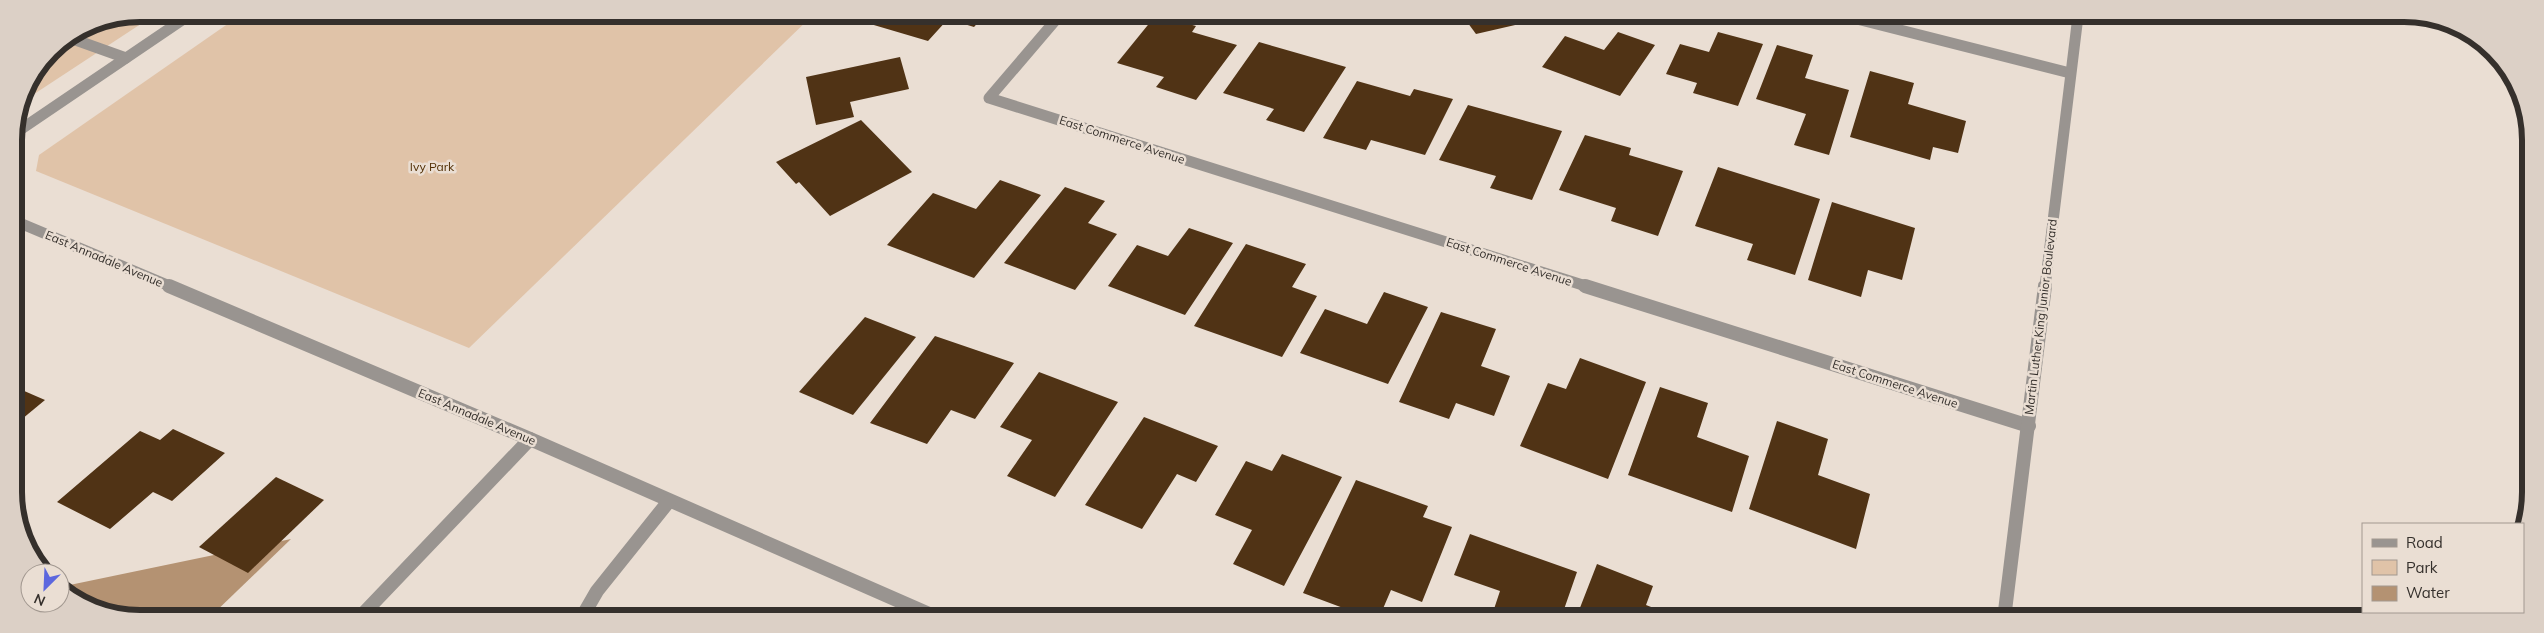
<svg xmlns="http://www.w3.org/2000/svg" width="2544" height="633" font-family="Mulish,sans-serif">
<rect width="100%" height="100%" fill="#eaded3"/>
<g fill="#e0c3a8">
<path d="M140 14H156L22 102C31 67 58 40 91 24 105 17 125 17 140 14Z"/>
<polygon points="242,14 814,14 469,348 36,171 39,155"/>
</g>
<polygon fill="#b49272" points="291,539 210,617 115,617 60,587"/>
<g fill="#503315">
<polygon points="875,15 985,15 974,27 948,19 928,41 867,23"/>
<polygon points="1156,15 1196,26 1192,32 1237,45 1196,100 1156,87 1164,77 1117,63"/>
<polygon points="1462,15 1554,15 1555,16 1476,34"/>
<polygon points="1618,32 1655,45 1620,96 1542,67 1565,36 1604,50"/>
<polygon points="1718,32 1763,44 1738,106 1693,93 1697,83 1666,74 1680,44 1709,52"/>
<polygon points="1259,42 1346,67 1304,132 1266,120 1274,109 1223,93"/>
<polygon points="1777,45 1813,55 1805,78 1849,90 1829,155 1794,145 1806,114 1756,99"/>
<polygon points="900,57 909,89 850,102 854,117 816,125 806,77"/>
<polygon points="1870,71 1914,83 1908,104 1966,121 1958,153 1933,147 1930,160 1850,137"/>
<polygon points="1357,81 1410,96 1414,89 1453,99 1425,155 1371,140 1366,150 1323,138"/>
<polygon points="1468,105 1562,131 1532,200 1490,188 1496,176 1439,160"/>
<polygon points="861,120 912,172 830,216 799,182 796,184 776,162"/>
<polygon points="1585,135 1631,148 1629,155 1683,171 1658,236 1611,221 1616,208 1559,190"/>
<polygon points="1718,167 1820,199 1795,275 1747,260 1753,244 1695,226"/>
<polygon points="1000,180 1041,195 974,278 887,245 933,193 976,209"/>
<polygon points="1065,187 1105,201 1088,223 1117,234 1075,290 1004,263"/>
<polygon points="1832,202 1915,228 1902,280 1868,270 1861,297 1808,280"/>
<polygon points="1189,228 1233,243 1185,315 1108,286 1137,245 1168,256"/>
<polygon points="1246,244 1306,264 1292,287 1317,296 1282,357 1194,326"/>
<polygon points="1384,292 1428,307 1388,384 1300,353 1325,309 1367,324"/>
<polygon points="1441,312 1496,329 1481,366 1510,376 1494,416 1456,403 1449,419 1399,402"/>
<polygon points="865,317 916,337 853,415 799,392"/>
<polygon points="935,336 1014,363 975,419 951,410 927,444 870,423"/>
<polygon points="1580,358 1646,382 1608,479 1520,446 1548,383 1566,389"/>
<polygon points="1039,372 1118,402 1055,497 1007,476 1032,440 1000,427"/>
<polygon points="15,387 45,400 16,424"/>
<polygon points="1660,387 1708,403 1697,437 1749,456 1732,512 1628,475"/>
<polygon points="1144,417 1218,446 1196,482 1177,474 1142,529 1085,505"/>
<polygon points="1777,421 1828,439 1818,475 1870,494 1856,549 1749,509"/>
<polygon points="173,429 225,453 172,501 153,492 110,529 57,502 140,431 160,440"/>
<polygon points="1282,454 1342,477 1284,586 1233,564 1252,530 1215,515 1246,461 1272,471"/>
<polygon points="276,477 324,500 248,573 199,547"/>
<polygon points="1356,480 1428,506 1423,517 1452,527 1422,602 1391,590 1379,618 1370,618 1303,593"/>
<polygon points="1470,534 1577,572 1561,618 1491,618 1500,591 1454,575"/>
<polygon points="1597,564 1653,586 1646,605 1679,618 1576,618"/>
</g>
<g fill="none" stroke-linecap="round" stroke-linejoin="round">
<g stroke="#999490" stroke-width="11">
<polyline points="1060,15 989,98 1589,287"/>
<polyline points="1845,16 2070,73"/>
<polyline points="70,38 126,58"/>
<polyline points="14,134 191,14"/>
<polyline points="15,221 172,287"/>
<polyline points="2045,287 2078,16"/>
</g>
<g stroke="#999490" stroke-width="14">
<polyline points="169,286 530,439 938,618"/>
<polyline points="1585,286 2029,426"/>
<polyline points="360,617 530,439"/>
<polyline points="582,617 597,591 669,501"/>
<polyline points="2004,619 2045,286"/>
</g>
</g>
<g text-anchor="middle" stroke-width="5" stroke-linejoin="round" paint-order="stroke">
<g font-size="12" fill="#35302c" stroke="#eaded3">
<text transform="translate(1122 140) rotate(18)" y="4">East Commerce Avenue</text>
<text transform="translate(104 259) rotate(23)" y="4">East Annadale Avenue</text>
<text transform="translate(1509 262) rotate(18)" y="4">East Commerce Avenue</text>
<text transform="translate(2041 317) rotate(-83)" y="4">Martin Luther King Junior Boulevard</text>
<text transform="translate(1895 384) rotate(18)" y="4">East Commerce Avenue</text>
<text transform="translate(477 417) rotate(23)" y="4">East Annadale Avenue</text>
</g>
<g font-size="12" fill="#502e03" stroke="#eaded3">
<text x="432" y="171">Ivy Park</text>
</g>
</g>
<path d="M0 0H2544V633H0ZM140 22H2404A118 118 0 0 1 2522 140V492A118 118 0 0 1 2404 610H140A118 118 0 0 1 22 492V140A118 118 0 0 1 140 22Z" fill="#dcd0c6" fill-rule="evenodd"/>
<path fill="none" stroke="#35302c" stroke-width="6" d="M140 22H2404A118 118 0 0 1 2522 140V492A118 118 0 0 1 2404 610H140A118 118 0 0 1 22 492V140A118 118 0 0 1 140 22Z"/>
<rect x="2362" y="523" width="162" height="90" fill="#eaded3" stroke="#a29890"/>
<rect x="2372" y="539" width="25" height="8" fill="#999490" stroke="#a29890"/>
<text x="2406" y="548" font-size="15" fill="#35302c">Road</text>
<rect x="2372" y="560" width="25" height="15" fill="#e0c3a8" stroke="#a29890"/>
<text x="2406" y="573" font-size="15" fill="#35302c">Park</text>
<rect x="2372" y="586" width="25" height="15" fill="#b49272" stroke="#a29890"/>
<text x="2406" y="598" font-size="15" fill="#35302c">Water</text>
<g transform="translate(45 588) rotate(204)"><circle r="24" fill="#eaded3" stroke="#a29890"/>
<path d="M0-4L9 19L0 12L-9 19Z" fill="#5c67de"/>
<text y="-8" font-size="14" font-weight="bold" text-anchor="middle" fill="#35302c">N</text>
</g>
</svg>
